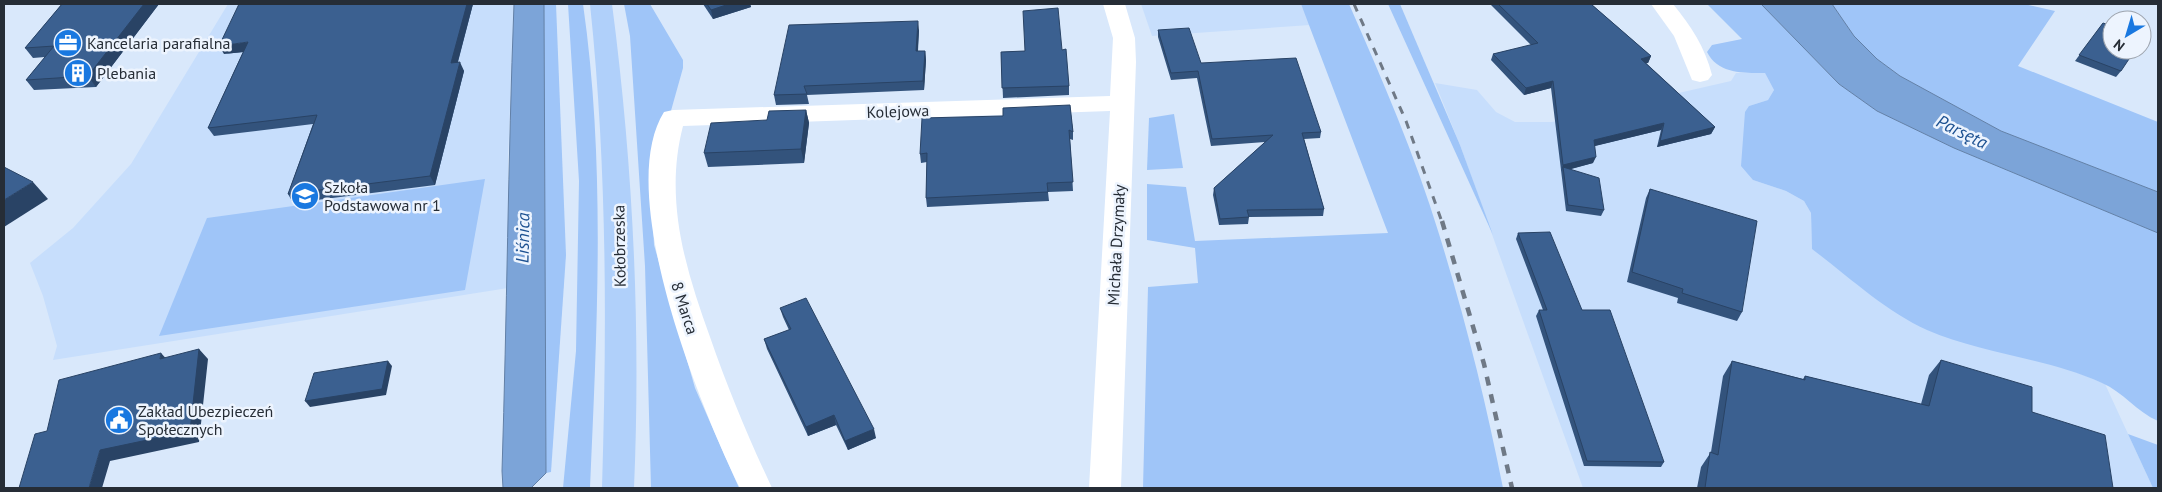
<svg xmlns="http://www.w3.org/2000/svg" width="2162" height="492" font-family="'PT Sans',sans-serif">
<rect width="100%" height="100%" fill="#d9e8fb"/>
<g fill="#c7defc">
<polygon points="228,4 514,4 508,159 508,288 53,360 57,346 43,296 30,263 73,228 131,164"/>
<polygon points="1141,4 1301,4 1310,25 1152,36"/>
<polygon points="1736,73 1765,73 1774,90 1768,100 1749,106 1753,180 1786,191 1804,201 1811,213 1812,249 2066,368 2105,384 2153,488 1583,488 1460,145 1435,83 1477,90 1496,112 1515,122 1552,122 1731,81"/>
</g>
<g fill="#9fc5f8">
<polygon points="544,4 556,4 566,255 551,472 546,473"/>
<path d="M568 4H583C606 164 597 327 590 488H563L576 351 579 181Z"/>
<polygon points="624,4 650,4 683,60 683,68 651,182 654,245 695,388 739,488 651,488 645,266 630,36"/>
<path d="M1301 4H1349C1382 79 1415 155 1439 234 1465 318 1486 402 1503 488H1143L1148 287 1198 283 1195 248 1147 240V184L1186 187 1195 241 1388 233Z"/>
<polygon points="1388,4 1400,4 1460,145 1493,235"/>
<path d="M1707 4H1761L1839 84 1877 111 1954 148 2158 233V421C2137 412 2123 392 2102 383 2046 358 1983 354 1927 330 1885 311 1848 276 1812 249L1811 213 1804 201 1786 191 1753 180 1741 166 1745 112 1749 106 1768 100 1774 90 1765 73C1743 73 1718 74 1707 52L1712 45 1742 39Z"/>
<polygon points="1832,4 2024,4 2055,11 2018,66 2158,122 2158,192 2001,131 1900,76 1877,59 1854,36"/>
<polygon points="1174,114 1183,168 1147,170 1149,118"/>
<polygon points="485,179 465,290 159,336 207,218"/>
<polygon points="2128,434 2158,445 2158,488 2153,488"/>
</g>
<g fill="#7ca4d8" stroke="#6280a7">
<path d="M514 4H544L546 473 531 488H503L502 471C507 315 508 160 514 4Z"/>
<polygon points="1761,4 1832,4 1854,36 1877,59 1900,76 2001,131 2158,192 2158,233 1954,148 1877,111 1839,84"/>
</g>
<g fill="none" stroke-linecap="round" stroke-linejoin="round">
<g fill="#fff" fill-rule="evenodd">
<path d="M1103 4H1125L1135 38 1136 62 1121 488H1089L1110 111 683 126C664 199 685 268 710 337 728 389 749 439 772 488H740C701 409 613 193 664 112L673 110 1110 96 1113 38Z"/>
<path d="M1651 4H1673C1691 26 1705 47 1712 75L1708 80 1700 82 1692 80 1674 36Z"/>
</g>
<path fill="#b0d0fa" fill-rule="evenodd" d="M590 4H612C633 164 641 327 634 488H602C607 326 607 165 590 4Z"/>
<polyline stroke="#6f7986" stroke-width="3" stroke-dasharray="8 8" stroke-linecap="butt" points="1354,4 1406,121 1442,222"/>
<polyline stroke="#6f7986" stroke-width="4.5" stroke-dasharray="9 9" stroke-linecap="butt" points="1442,221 1484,364 1512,488"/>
</g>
<g fill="#33537c">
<polygon points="62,4 159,4 96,87 34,90 26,80 45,57 33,58 25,48"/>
<polygon points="473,4 458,62 464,71 435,185 293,203 288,194 313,124 214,136 208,128 243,52 224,54"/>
<polygon points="703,4 750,4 751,7 713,19"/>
<polygon points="1490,4 1591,4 1651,56 1648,63 1646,63 1715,127 1711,134 1657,147 1661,130 1594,146 1593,163 1570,169 1604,210 1601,216 1566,211 1551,88 1524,95 1491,60 1493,54 1531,45"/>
<polygon points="2103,23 2121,71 2116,77 2075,61"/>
<polygon points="919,30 918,51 925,51 926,60 924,90 807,95 809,104 776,105 774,95"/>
<polygon points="1158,30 1201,63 1321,132 1320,138 1304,139 1324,209 1323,216 1249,217 1248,224 1219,225 1213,195 1214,188 1265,142 1211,146 1197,78 1171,80 1158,37"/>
<polygon points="1062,50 1069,86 1069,95 1003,98 1001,52"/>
<polygon points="1070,105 1073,132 1073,140 1070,139 1073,191 1048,192 1049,201 927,207 926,198 927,162 921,163 920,154 1003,116"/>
<polygon points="806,110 809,123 804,163 708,167 704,153 767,120"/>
<polygon points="1650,189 1742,312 1737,321 1677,303 1678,298 1627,282 1646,198"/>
<polygon points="1518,233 1582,310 1664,462 1661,467 1584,466 1536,316 1539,310 1543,310 1516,239"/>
<polygon points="780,308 876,438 848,450 836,425 808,436 767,349 764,339 789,330 783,317"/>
<polygon points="1941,360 2032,412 2113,488 1697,488 1701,467 1711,452 1723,376 1732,361 1803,379 1805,376 1921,404 1929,375"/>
</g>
<g fill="#294365">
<polygon points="144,4 159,4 96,87 88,76"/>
<polygon points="467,4 473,4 455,72 451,63"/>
<polygon points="729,4 750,4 751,7 713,19 711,10"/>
<polygon points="918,21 919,30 917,60 916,51"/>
<polygon points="248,42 253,51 224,54 219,46"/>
<polygon points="925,51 926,60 924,90 923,81"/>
<polygon points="1651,56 1648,63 1638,65 1641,59"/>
<polygon points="460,62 464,71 435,185 430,176"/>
<polygon points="1553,81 1551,88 1524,95 1526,88"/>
<polygon points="806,110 809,123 804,163 801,149"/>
<polygon points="1664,123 1661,130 1591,147 1594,140"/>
<polygon points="1715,127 1711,134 1657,147 1660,141"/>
<polygon points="1596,157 1593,163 1564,171 1563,167 1561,172 1563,165"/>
<polygon points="33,182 48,199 4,227 4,200"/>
<polygon points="199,349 208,359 199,442 110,461 102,488 89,488 100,450"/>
<polygon points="161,353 170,363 160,359"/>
<polygon points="388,361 392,366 386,395 310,407 305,401"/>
<polygon points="834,415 836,425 808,436 806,427"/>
<polygon points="874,429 876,438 848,450 845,441"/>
</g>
<g fill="#3b6090" stroke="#294365">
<polygon points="62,4 144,4 88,76 26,80 54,46 25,48"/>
<polygon points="239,4 467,4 451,63 460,62 430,176 288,194 317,115 208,128 248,42 219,46"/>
<polygon points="707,4 729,4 711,10"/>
<polygon points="1498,4 1591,4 1651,56 1641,59 1715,127 1660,141 1664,123 1594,140 1596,157 1563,165 1553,81 1526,88 1493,54 1538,43"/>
<polygon points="1058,8 1062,50 1066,49 1069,86 1002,88 1001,52 1025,51 1023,11"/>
<polygon points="918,21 916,51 925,51 923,81 804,86 807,94 774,95 789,25"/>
<polygon points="2103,23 2112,26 2112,50 2135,50 2121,71 2079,55"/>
<polygon points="1189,28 1201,63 1296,58 1321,132 1302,133 1324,209 1247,210 1249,217 1220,219 1214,188 1273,135 1212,139 1198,71 1171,73 1158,30"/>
<polygon points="1070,105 1073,132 1069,130 1073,182 1047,183 1048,192 926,198 927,153 920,154 922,118 1003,116 1003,108"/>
<polygon points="806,110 801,149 704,153 711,123 767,120 769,111"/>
<polygon points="4,167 33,182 4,200"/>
<polygon points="1563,167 1599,178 1604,210 1568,205"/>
<polygon points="1650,189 1757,221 1742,312 1682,293 1683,289 1632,272"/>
<polygon points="1550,232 1582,310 1610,310 1664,462 1587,461 1539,310 1547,310 1518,233"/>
<polygon points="806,298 874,429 845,441 834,415 806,427 764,339 791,329 780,308"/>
<polygon points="199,349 190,431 100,450 89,488 19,488 35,434 47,431 59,380 161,353 160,359"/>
<polygon points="1941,360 2032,387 2032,412 2105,435 2113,488 1705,488 1710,452 1718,455 1732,361 1805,380 1805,376 1929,406"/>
<polygon points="388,361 382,389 305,401 314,373"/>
</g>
<defs>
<symbol id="office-disc" viewBox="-11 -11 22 22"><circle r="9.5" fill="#1978e0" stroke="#edf4fe"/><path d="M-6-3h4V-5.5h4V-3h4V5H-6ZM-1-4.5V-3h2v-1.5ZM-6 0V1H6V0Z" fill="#fff"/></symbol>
<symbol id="building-disc" viewBox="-11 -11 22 22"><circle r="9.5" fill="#1978e0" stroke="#edf4fe"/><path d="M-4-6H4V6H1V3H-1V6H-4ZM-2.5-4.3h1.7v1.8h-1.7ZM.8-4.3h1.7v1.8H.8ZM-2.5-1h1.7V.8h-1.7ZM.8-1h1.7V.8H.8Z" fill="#fff"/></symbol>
<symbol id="school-disc" viewBox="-11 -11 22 22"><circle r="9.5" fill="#1978e0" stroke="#edf4fe"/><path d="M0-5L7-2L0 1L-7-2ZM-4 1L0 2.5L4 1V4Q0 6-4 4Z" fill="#fff"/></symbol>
<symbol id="civic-disc" viewBox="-11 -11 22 22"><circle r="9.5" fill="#1978e0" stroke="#edf4fe"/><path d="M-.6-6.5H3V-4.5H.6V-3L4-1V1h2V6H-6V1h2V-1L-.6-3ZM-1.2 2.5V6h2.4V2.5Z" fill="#fff"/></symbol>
</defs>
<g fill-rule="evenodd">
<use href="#office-disc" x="52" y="27" width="32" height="32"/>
<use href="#building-disc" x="62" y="57" width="32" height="32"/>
<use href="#school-disc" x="289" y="180" width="32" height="32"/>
<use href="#civic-disc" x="103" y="404" width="32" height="32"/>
</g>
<g text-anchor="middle" stroke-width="5" stroke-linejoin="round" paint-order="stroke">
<g font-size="16" fill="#262d36" stroke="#edf4fe" text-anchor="start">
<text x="87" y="49">Kancelaria parafialna</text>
<text x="97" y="79">Plebania</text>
<text x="324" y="193">Szkoła<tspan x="324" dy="18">Podstawowa nr 1</tspan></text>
<text x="138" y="417">Zakład Ubezpieczeń<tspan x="138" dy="18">Społecznych</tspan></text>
</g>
<g font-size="16" fill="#262d36" stroke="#edf4fe">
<text transform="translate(898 111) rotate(-2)" y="6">Kolejowa</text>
<text transform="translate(1116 245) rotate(-87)" y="6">Michała Drzymały</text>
<text transform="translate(619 246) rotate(-91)" y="6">Kołobrzeska</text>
<text transform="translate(685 308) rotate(72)" y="6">8 Marca</text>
</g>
<g font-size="18" font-style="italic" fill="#1d5191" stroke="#edf4fe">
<text transform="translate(1962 132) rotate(26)" y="6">Parsęta</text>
<text transform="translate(523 238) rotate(-89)" y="6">Liśnica</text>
</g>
</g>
<rect width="2162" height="492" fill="none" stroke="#262d36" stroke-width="10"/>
<g transform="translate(2127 35) rotate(218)"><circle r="24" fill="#edf4fe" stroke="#9da4ae"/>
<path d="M0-4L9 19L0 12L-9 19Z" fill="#1978e0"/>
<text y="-8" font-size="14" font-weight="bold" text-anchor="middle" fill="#262d36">N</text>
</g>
</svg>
